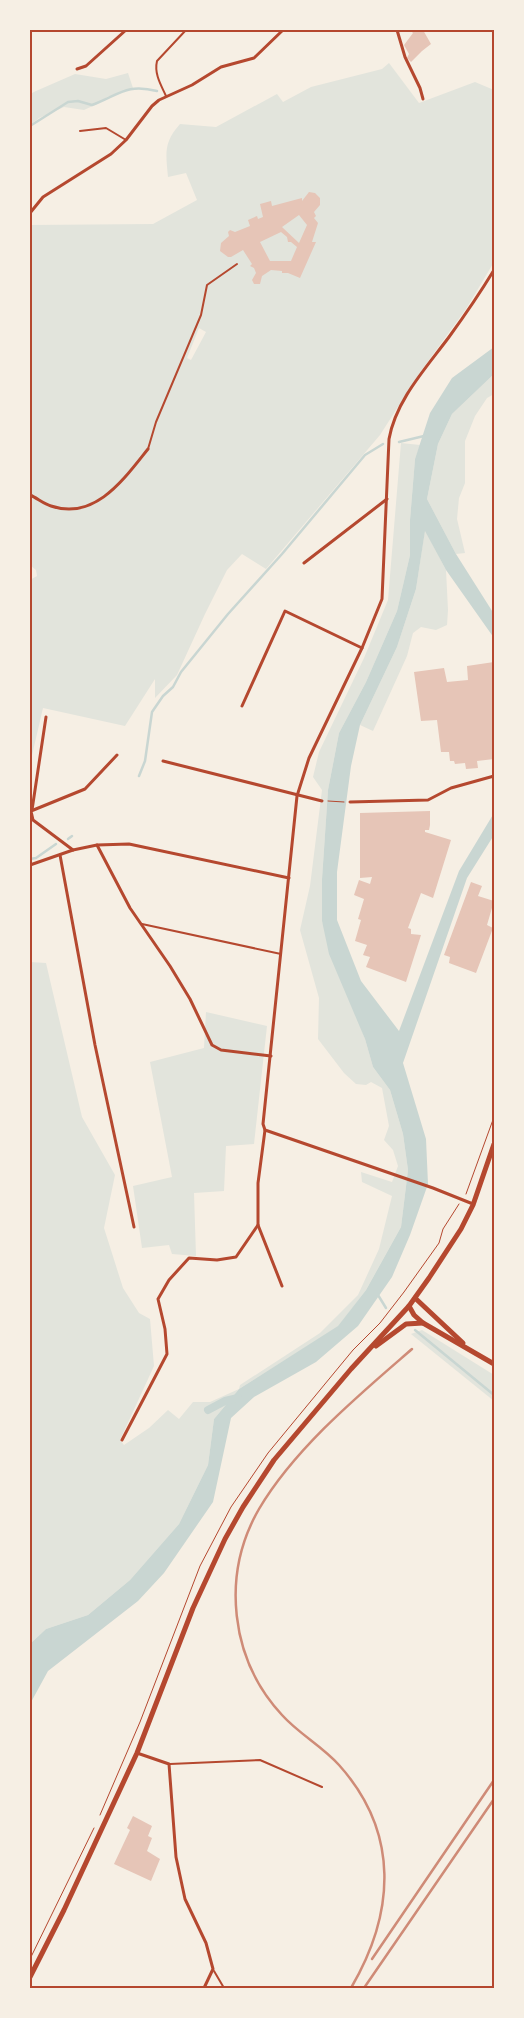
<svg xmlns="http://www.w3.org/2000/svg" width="524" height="2018" font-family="'Source Serif 4',serif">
<rect width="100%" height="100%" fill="#f6efe4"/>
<g fill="#e2e4dc" fill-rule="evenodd">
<path d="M389 63 419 103 475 82 494 90V262L466 309 421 371 380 435 266 569 242 554 227 570 205 614 177 675 155 698V679L125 726 43 708 30 764V580L37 576 36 570 30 565V225L153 224 197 200 186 173 168 177C166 154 163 143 180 124L216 127 277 94 283 102 311 87 382 69ZM199 328 206 332 191 360 187 358Z"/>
<polygon points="128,73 133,88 107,97 97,104 84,110 64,107 39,118 30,125 30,94 36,91 75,74 106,79"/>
<polygon points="494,374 494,394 487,398 475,416 465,441 465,483 459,498 457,519 465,553 456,554 427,499 438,444 452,414"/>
<polygon points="401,443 420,445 415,459 410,520 410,555 397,611 366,682 339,733 328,790 322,879 322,921 365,1039 373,1067 390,1090 403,1134 408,1170 401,1227 366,1290 338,1327 239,1389 214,1419 208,1465 179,1524 130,1580 88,1615 46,1629 30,1644 30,962 46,963 82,1117 115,1175 104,1228 123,1288 139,1313 150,1319 154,1366 120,1440 124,1445 149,1428 168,1410 179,1419 193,1402 210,1402 239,1389 240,1385 320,1333 358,1295 379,1249 392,1196 362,1182 361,1172 392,1182 398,1166 393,1150 384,1140 389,1126 382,1088 371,1082 366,1085 356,1084 344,1073 318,1039 319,998 300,930 310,886 322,790 313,777 319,752 364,658 388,600"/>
<polygon points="425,530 446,570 448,610 447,625 436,630 421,627 413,633 407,656 373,731 360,725 397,647 416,589"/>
<polygon points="206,1012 267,1026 254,1144 226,1146 224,1191 194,1193 196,1256 172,1254 169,1245 142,1248 133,1186 172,1177 150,1062 204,1048"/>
<polygon points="422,1330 494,1375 494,1401 411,1334"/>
</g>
<polygon fill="#c9d6d2" points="494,347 494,374 452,414 438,444 427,499 456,554 494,614 494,638 446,570 425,531 416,589 397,647 360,725 351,766 337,872 337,920 361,981 399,1031 459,871 494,813 494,835 467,878 403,1063 426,1139 428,1184 410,1235 392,1277 358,1326 316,1362 254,1397 231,1418 213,1502 164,1573 138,1601 48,1671 30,1704 30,1644 46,1629 88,1615 130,1580 179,1524 208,1465 214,1419 239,1389 338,1326 366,1290 401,1227 408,1170 403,1134 390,1090 373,1067 365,1039 329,954 322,921 322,879 328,790 339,733 366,682 397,611 410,555 410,520 415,459 430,413 452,378"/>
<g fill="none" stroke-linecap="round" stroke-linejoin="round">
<g stroke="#c9d6d2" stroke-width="2.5">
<path d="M30 126 68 102 78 101 92 105C119 95 126 83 157 91"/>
<polyline points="399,442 424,436"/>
<polyline points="139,776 145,761 152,712 163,696 173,687 181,672 228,614 282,554 365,455 383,444"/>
<polyline points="68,839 72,836"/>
<polyline points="30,859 36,858 56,844"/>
<polyline points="378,1295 386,1308"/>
<polyline points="415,1330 494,1395"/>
</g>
<polyline stroke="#c9d6d2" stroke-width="8" points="208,1410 225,1401 238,1398"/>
</g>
<g fill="#e6c5b7" fill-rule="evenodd">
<polygon points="413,30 423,30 431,44 422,51 411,62 407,58 409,54 404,45 413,33 411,31"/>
<path d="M309 192 315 193 320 198V205L314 212 316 216 314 218 318 223 312 242H316L300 278 288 273H282V271L271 270 262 276 260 284H254L252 280 256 273 254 268 250 266 252 264 243 250 231 257H228L220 251 221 243 229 236 228 232 230 230 235 232 250 226 248 220 257 216 258 219 263 217 260 204 271 201 272 206 302 198V201ZM299 215 307 225 299 243 282 227ZM281 232 287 237 288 242H291L297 247 291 261H270L260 242Z"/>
<polygon points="494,662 494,759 477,761 478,768 466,769 465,763 455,764 454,761 450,761 449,752 441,752 437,720 421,721 414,672 444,668 447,682 468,680 467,666"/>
<polygon points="430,811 430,825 429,830 425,830 425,832 451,840 433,898 421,893 408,928 411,929 411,934 421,935 406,982 366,967 370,957 363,955 367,945 355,941 361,920 358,919 364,899 354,895 359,880 370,884 372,877 360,878 360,813"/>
<polygon points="471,882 482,886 478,896 494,901 487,925 493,928 476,973 449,963 450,957 444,955"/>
<polygon points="133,1816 152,1826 148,1836 152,1838 147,1851 160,1859 151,1881 114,1864 130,1830 127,1828"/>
</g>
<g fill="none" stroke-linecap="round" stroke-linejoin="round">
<g stroke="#b5482f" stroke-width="1">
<polyline points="328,801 344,802"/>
<polyline points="466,1194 494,1117"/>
<polyline points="100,1815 140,1722 200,1566 231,1507 268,1453 353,1350 380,1323 404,1292 439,1243 443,1229 459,1204"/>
<polyline points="30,1959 94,1828"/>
</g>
<g stroke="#b5482f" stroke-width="2">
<path d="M166 96C161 85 154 74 157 61L186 30"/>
<polyline points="80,131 106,128 126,140"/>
<polyline points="148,449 156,422 201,315 207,285 237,264"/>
<polyline points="142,924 281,954"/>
<polyline points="170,1764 260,1760 322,1787"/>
<polyline points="214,1971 224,1988"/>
</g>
<g stroke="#b5482f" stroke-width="3">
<polyline points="397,30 405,57 420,88 423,99"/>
<polyline points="77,69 86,66 126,30"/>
<polyline points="30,213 43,197 111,154 126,140 152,106 159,100 192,85 221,67 254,58 283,30"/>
<path d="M30 495C37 498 44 504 51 506 95 521 124 479 148 449"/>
<polyline points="304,563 387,499"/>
<polyline points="242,706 285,611 362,648"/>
<polyline points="163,761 322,801"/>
<polyline points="350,802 428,800 451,788 494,776"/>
<polyline points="32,810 46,717"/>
<polyline points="97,845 130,908 170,966 190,999 212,1045 221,1050 271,1056"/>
<polyline points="73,850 33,820 31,811 85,789 117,755"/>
<polyline points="60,855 95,1045 134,1227"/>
<polyline points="30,865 73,850 97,845 129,844 289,878"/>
<polyline points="265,1130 258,1183 258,1225 282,1286"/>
<path d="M473 1204 433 1188 265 1130 263 1124 297 796 309 758 362 648 382 599 389 439C396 400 426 368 449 337 465 315 480 293 494 270"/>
<polyline points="122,1440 167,1354 165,1329 158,1299 169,1280 189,1258 217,1260 236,1257 258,1225"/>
<polyline points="137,1753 169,1764 176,1857 185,1899 206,1943 213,1969 204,1988"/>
</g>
<g stroke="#b5482f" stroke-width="5">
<polyline points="415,1298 463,1343"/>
<polyline points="409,1306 414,1315 423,1323 494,1364"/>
<polyline points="376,1346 406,1324 423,1323"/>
<polyline points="30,1977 64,1910 137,1753 193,1608 225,1539 243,1507 274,1460 351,1369 409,1306 429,1278 461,1229 473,1205 494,1144"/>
</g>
<g stroke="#cf8b77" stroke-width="2.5">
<polyline points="372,1959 494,1780"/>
<path d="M351 1988C395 1913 400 1833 339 1765 322 1746 299 1734 282 1715 230 1659 221 1575 259 1509 295 1448 359 1395 412 1349"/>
<polyline points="364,1988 494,1799"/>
</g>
</g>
<rect width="524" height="2018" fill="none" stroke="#f6efe4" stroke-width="62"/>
<rect x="31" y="31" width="462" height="1956" fill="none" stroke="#b5482f" stroke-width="2"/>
</svg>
